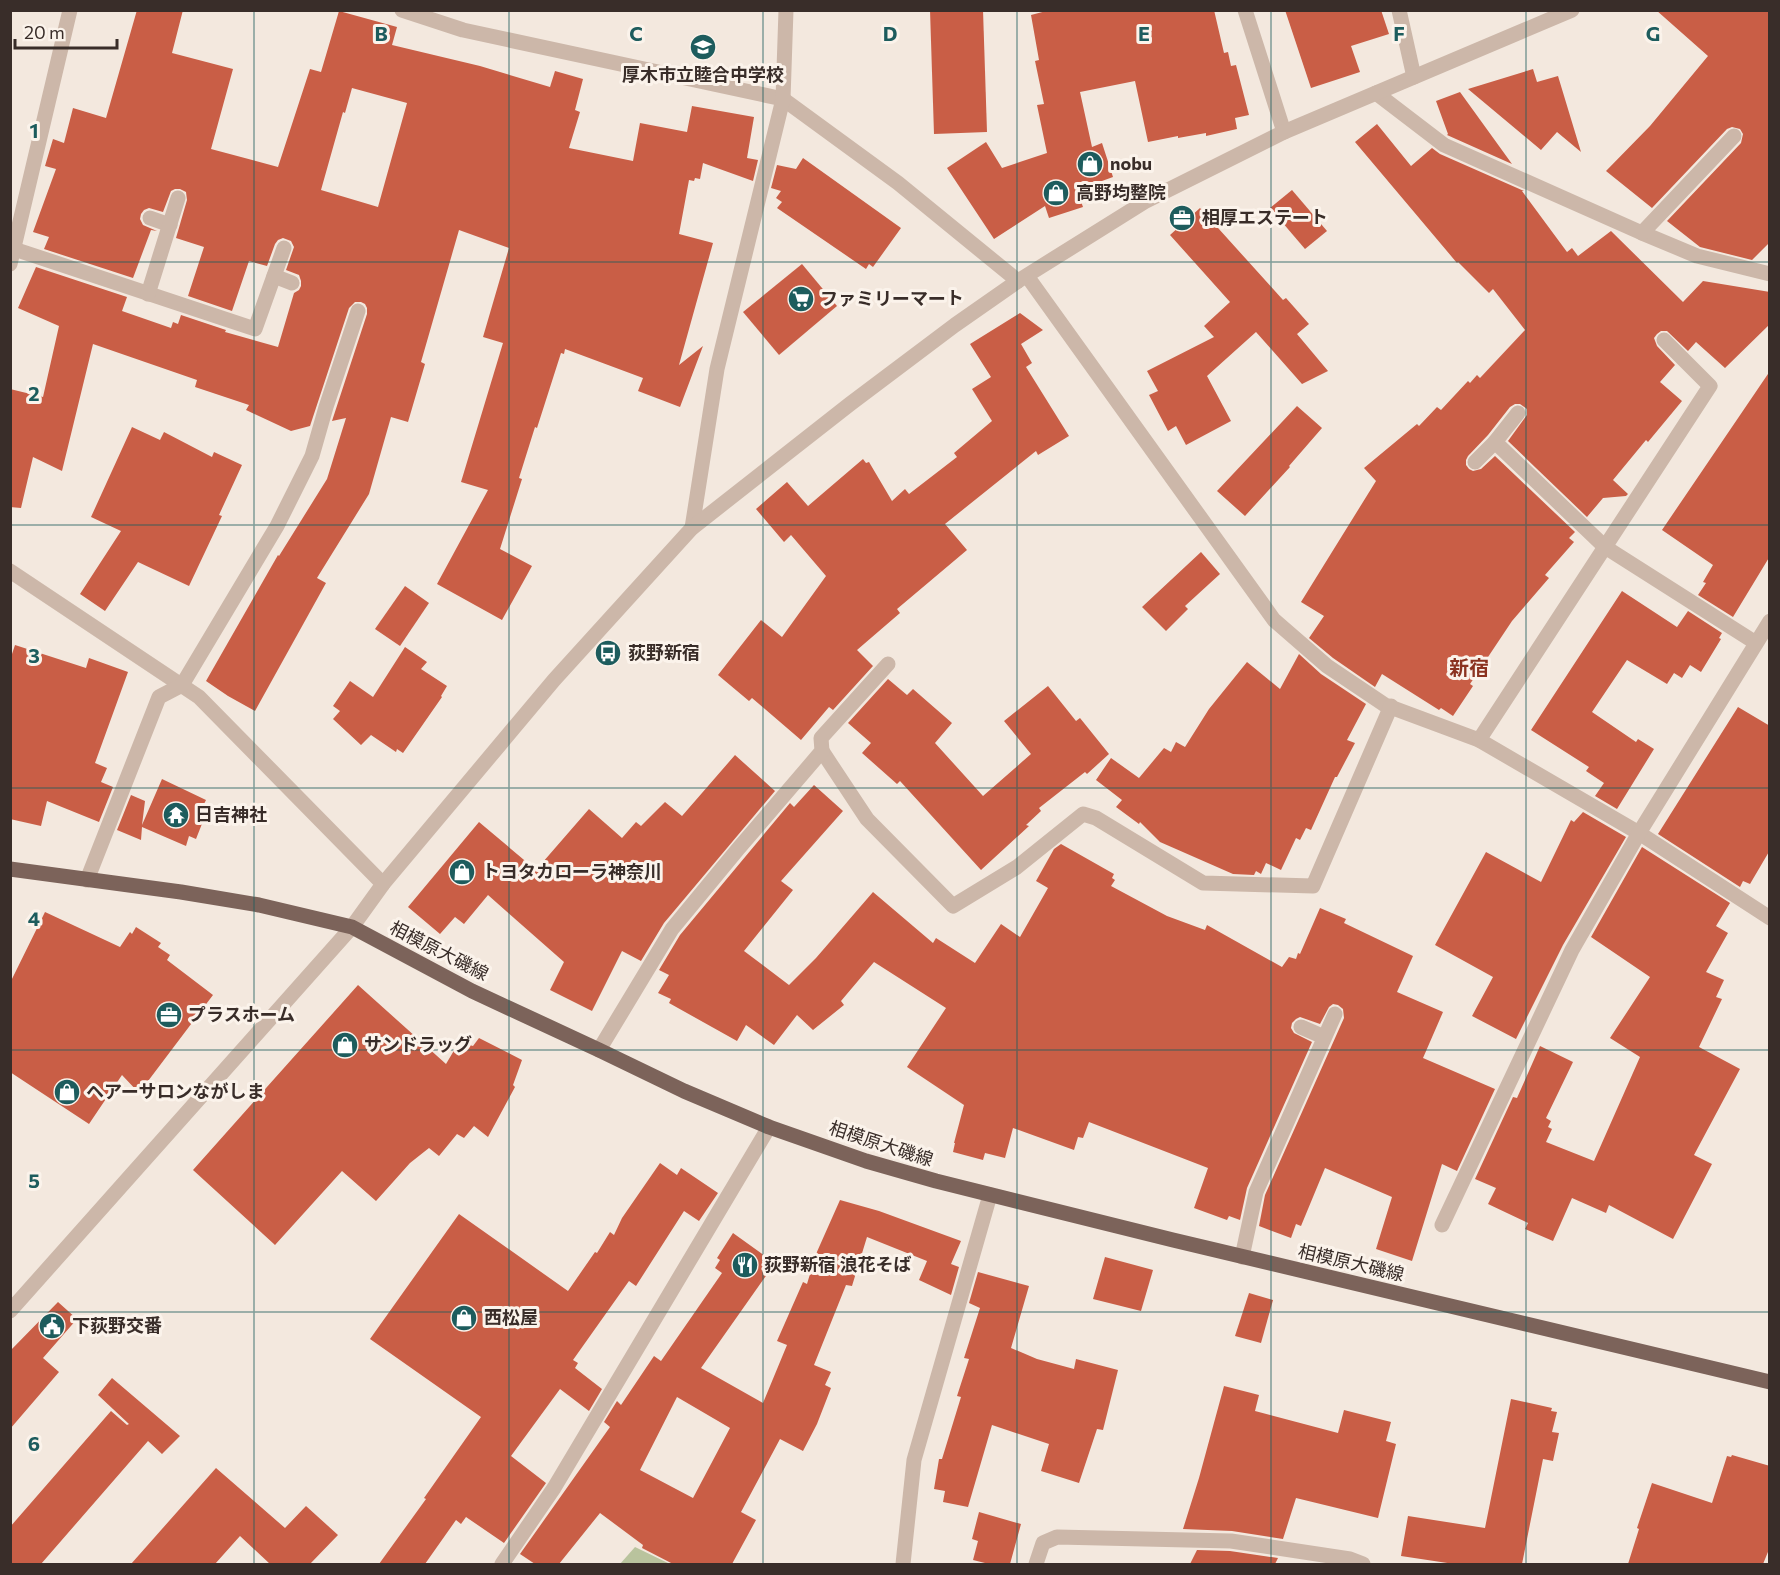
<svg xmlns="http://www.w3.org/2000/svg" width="1780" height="1575" font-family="Commissioner,'Noto Sans JP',sans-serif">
<rect width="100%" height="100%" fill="#f3e8de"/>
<polygon fill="#b9c39d" points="635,1547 670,1564 620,1564"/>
<g fill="#c95e46" fill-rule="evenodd">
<path d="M137 10H183L172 53 233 69 211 149 278 167 310 69 321 72 339 11 397 27 392 45 480 66 550 87 555 71 583 79 575 110 580 112 569 148 633 161 640 123 687 132 692 106 754 117 747 158 758 160 753 181 703 163 700 179 695 178 694 181 689 180 679 234 713 243 679 365 703 346 680 407 638 391 643 378 565 349 564 354 561 353 537 428 535 427 519 478 522 479 500 549 532 566 502 620 437 584 488 490 461 482 503 343 483 337 509 248 459 230 421 362 425 364 408 422 391 417 369 494 317 578 326 583 255 711 228 696 206 681 278 555 279 556 327 479 346 418 332 421 367 314V308L365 304 361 302H355L349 308 310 426 291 431 246 410 249 405 195 387 197 380 93 344 62 471 33 457 21 508 10 507V389L43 397 59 326 18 308 36 267 127 297 122 311 171 328 173 322 178 324 181 315 226 330 225 332 278 347 294 293 299 290 301 286V281L299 275 286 270 294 247 291 241 283 238 278 240 275 244 267 266 249 261 232 311 188 296 204 247 176 238 187 200 186 192 180 189H175L171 191 163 212 149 208 144 210 141 214 140 219 143 225 157 231 151 230 133 278 44 249 49 237 33 232 56 169 45 166 53 139 64 143 73 108 106 118ZM352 88 407 103 378 207 321 190 343 112 345 113Z"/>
<polygon points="930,10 983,10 987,132 934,134"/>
<polygon points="1050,10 1214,10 1224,53 1228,52 1231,66 1236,65 1249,115 1235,118 1237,129 1206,136 1206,133 1178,138 1178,136 1148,142 1135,81 1080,92 1092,147 1102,143 1113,177 1077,190 1083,207 1049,218 1045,206 994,239 947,168 986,142 1002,168 1047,153 1037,105 1044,104 1035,61 1039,60 1031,15"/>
<polygon points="1285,10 1381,10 1389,34 1351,46 1360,72 1311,88"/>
<polygon points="1656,10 1770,10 1770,242 1752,260 1700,247 1667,221 1741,143 1743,134 1740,129 1732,127 1727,129 1652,208 1606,171 1650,126 1708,56"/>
<polygon points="1533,69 1537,82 1558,76 1581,152 1557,132 1541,150 1468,89"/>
<polygon points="1460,92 1512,164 1447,135 1448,134 1436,101"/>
<polygon points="1377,124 1411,166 1432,148 1440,154 1524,191 1522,191 1567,252 1572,248 1578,256 1611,231 1683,302 1703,281 1770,292 1770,324 1725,368 1696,342 1688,351 1667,331 1661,331 1657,334 1654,338 1657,346 1675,365 1660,382 1682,401 1648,442 1646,440 1613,480 1628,494 1626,496 1603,498 1587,517 1508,441 1527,415 1527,409 1520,404 1515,404 1510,407 1488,435 1468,456 1466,460 1466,465 1469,469 1473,471 1481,469 1495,456 1575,532 1569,538 1574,542 1545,575 1549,578 1512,621 1470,684 1473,686 1453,716 1441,708 1439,710 1382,674 1375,687 1333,658 1309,638 1324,616 1301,602 1376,481 1364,468 1417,424 1419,426 1437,407 1441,410 1468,381 1470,383 1477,375 1480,378 1525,330 1493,289 1489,293 1458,262 1457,263 1355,142"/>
<polygon points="803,158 901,228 873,267 869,264 866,269 777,208 782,202 776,198 781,191 771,188 777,165 796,169"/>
<polygon points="1292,190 1327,231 1305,249 1270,208"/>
<polygon points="1200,208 1283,300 1286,298 1309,324 1297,334 1328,371 1302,384 1256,332 1207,376 1231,421 1186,445 1176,426 1168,431 1149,395 1158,391 1147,371 1214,337 1204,326 1230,302 1170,235"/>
<polygon points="802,264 837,306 779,355 743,312"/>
<polygon points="1020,313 1043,330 1021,344 1032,363 1026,367 1069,436 1038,455 1036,451 945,524 967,550 897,609 900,613 857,650 873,666 833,710 829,707 801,740 752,698 749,701 718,675 761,620 782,637 826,576 791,535 784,542 756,509 787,482 808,506 863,459 866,463 869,462 892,501 905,489 909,494 957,457 954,453 992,421 972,389 991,377 970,344"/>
<polygon points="1770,371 1770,556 1733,617 1698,595 1706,583 1703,582 1713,565 1662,530"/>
<polygon points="1297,406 1322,428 1289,466 1290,467 1245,516 1217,491"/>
<polygon points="132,427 160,440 164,432 212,457 214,452 242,465 219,515 222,516 189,586 138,562 105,611 80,594 121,531 91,517"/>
<polygon points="1201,552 1220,574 1185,606 1188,609 1166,631 1142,607"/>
<polygon points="405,586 429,603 400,646 375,629"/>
<polygon points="1622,591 1677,627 1688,611 1722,633 1719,638 1721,639 1701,672 1690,665 1682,678 1674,673 1667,684 1627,660 1592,712 1636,742 1638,739 1654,749 1617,809 1595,796 1604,783 1586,771 1589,767 1531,730"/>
<polygon points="15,645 86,668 89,658 128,672 95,763 107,768 101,782 113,787 99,822 47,801 41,826 10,819 10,660"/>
<polygon points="405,647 427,662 421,669 447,686 441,696 442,697 403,753 397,749 396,752 371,735 361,745 333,719 340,711 333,706 350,681 373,697"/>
<polygon points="1299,654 1321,674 1366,704 1347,740 1355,743 1337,777 1335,777 1311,830 1306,828 1300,840 1296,838 1281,870 1266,863 1261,874 1256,871 1254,875 1233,874 1160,842 1140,822 1139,824 1116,807 1122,800 1096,780 1111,758 1139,778 1164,748 1171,752 1176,742 1185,747 1209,709 1247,662 1280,689"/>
<polygon points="888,679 907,695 913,689 952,723 935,743 983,796 1031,754 1004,721 1048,686 1076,721 1080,718 1109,754 1087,774 1085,772 1039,808 1041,811 1026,825 1029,826 981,870 900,781 897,784 862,753 871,743 848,723"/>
<polygon points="1738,707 1770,726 1770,850 1750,884 1743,881 1740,887 1658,834"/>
<polygon points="735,755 775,791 664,923 641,961 622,951 592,1011 550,990 564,962 488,895 464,924 455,917 440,934 408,907 479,822 536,870 589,809 622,838 636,822 641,826 665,802 682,816"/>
<polygon points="162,779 206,800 204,804 209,806 196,839 189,836 186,846 142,827 141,840 117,830 131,795 145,801 142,825"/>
<polygon points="814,785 843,811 781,881 793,890 744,951 789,985 816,958 873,892 933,943 936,938 975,963 1001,924 1020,937 1048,888 1036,881 1054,849 1061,844 1114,874 1112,878 1115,880 1111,886 1167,916 1205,930 1207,925 1282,967 1289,957 1296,959 1298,953 1300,954 1320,908 1346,919 1344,923 1413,956 1397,992 1443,1012 1423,1058 1495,1089 1457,1171 1442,1164 1412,1261 1376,1249 1392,1197 1325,1168 1301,1226 1296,1224 1291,1238 1259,1226 1265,1195 1344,1018 1343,1009 1338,1005 1333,1004 1329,1007 1320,1024 1300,1017 1296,1019 1292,1023 1291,1028 1294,1033 1312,1042 1247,1188 1240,1220 1229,1216 1227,1220 1194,1208 1208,1168 1089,1122 1083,1138 1078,1137 1074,1150 1013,1128 1005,1158 985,1153 983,1160 953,1152 955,1143 954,1143 964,1105 907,1067 946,1008 874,962 841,1001 844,1005 813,1030 797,1015 774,1045 746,1025 737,1041 669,1003 671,999 658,993 669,975 659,970 680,935 790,803 794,807"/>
<polygon points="1583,812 1626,837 1563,945 1516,1039 1472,1016 1493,977 1435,945 1486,852 1541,882 1571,820 1574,822"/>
<polygon points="1642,847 1730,903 1716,926 1728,933 1706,972 1724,980 1716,997 1722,999 1699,1047 1740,1069 1694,1155 1712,1164 1673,1239 1609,1205 1606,1213 1572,1198 1553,1241 1525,1229 1528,1223 1488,1204 1496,1188 1475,1179 1513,1097 1517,1098 1540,1046 1573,1062 1546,1118 1551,1121 1548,1127 1552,1129 1546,1142 1594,1161 1640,1057 1610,1038 1650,977 1591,937"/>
<polygon points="45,912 120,947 130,932 132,934 136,927 161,943 158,947 170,955 167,960 213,995 139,1093 122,1075 89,1124 10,1072 10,983"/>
<polygon points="358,985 446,1064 459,1042 473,1046 479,1038 522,1060 513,1085 515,1087 488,1137 474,1126 464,1138 457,1134 439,1156 429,1148 410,1163 376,1201 342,1171 275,1245 193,1170"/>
<polygon points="660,1163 677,1175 681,1168 718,1193 699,1221 684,1211 636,1286 629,1281 573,1360 578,1363 575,1368 602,1389 589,1411 560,1389 511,1456 546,1483 504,1543 466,1517 461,1524 456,1520 425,1564 379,1564 426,1499 424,1498 481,1417 370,1339 459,1214 568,1291 595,1252 597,1253 610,1232 614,1235 622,1218"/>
<path d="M840 1200 879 1211 961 1241 951 1264 959 1267 951 1295 919 1280 927 1261 867 1237 852 1286 846 1285 814 1365 831 1372 825 1385 831 1388 817 1424 803 1451 780 1439 741 1512 756 1520 732 1564H673L642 1548 643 1545 600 1513 559 1564H535L520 1554 610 1427 604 1422 617 1401 621 1405 654 1356 661 1361 722 1273 715 1268 720 1260 717 1258 733 1233 775 1263 701 1368 763 1403 787 1345 777 1341 803 1282 807 1284 816 1254ZM677 1397 730 1428 693 1498 640 1470Z"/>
<polygon points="1105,1257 1153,1270 1141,1311 1093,1299"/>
<polygon points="978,1272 1029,1286 1011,1348 1037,1359 1074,1369 1076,1359 1118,1370 1103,1430 1097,1429 1079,1483 1041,1471 1049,1444 992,1425 968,1507 943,1502 945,1491 934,1489 939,1459 942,1459 961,1397 957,1396 969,1359 964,1358 980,1308 969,1303"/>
<polygon points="1249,1293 1273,1300 1261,1343 1235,1336"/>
<polygon points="58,1302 77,1319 43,1358 59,1372 10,1429 10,1351"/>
<polygon points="112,1378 180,1436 162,1454 148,1441 41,1564 10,1564 10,1527 111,1411 127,1425 129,1424 98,1395"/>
<polygon points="1224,1386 1259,1395 1255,1411 1338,1433 1344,1410 1391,1422 1386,1441 1396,1444 1378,1518 1296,1498 1283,1539 1232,1531 1183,1529 1199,1478"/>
<polygon points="1511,1399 1552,1408 1551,1411 1557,1412 1552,1432 1559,1433 1553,1461 1543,1459 1522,1564 1454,1564 1401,1556 1408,1516 1485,1528"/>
<polygon points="1732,1455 1770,1466 1770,1547 1763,1564 1628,1564 1639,1529 1637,1528 1652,1483 1712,1503 1727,1456 1731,1457"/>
<polygon points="216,1468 285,1528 306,1506 338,1535 310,1564 270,1564 240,1536 215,1564 131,1564"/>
<polygon points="979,1512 1021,1524 1010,1564 989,1564 973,1560 978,1541 972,1539"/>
<polygon points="1197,1550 1230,1551 1278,1558 1275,1564 1190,1564"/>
</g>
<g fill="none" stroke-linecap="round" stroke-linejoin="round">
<g stroke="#ccb7a9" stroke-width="15">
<polyline points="402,10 463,30 783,99 898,183 1018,281"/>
<polyline points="1245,10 1284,132"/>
<polyline points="1399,10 1414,77"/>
<polyline points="1376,93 1444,145 1642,233 1697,256 1770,274"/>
<polyline points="150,218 170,225"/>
<polyline points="1642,233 1734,136"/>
<polyline points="14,249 255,329 284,248"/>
<polyline points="10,264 70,10"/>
<polyline points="274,276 292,283"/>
<polyline points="1027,276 1274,620 1327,666 1385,705 1479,740 1639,833 1770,918"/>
<polyline points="148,294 178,198"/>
<polyline points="1518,413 1495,442 1605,547 1756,643"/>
<polyline points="1475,462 1495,442"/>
<polyline points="692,528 717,369 783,99 786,10"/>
<polyline points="10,571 199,697 383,884"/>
<polyline points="1479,740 1710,386 1664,340"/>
<polyline points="822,751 867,819 953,906 1017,867 1083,814 1096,818 1203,883 1313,886 1391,706"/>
<polyline points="87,880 159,697 182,685 277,526 312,456 326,407 358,311"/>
<polyline points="1301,1027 1324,1037"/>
<polyline points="599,1050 672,929 738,849 822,751 821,738 888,664"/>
<polyline points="1442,1225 1572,950 1639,833 1770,621"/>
<polyline points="1242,1257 1256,1192 1335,1014"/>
<polyline points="10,1311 352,927 383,884 554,680 692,528 850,404 955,325 1018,281 1146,201 1284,132 1572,10"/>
<polyline points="502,1564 554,1488 769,1127"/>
<polyline points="903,1564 914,1460 990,1195"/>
<polyline points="1036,1564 1043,1543 1057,1537 1231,1541 1350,1559 1363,1564"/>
</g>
<polyline stroke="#7c635a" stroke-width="15" points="10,869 181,892 259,905 352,927 472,991 599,1050 684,1091 769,1127 866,1161 936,1181 1173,1240 1770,1382"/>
</g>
<path fill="none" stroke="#1d5c5d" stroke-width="1.5" stroke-opacity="0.55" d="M254 10V1564M509 10V1564M763 10V1564M1017 10V1564M1271 10V1564M1526 10V1564M10 262H1770M10 525H1770M10 788H1770M10 1050H1770M10 1312H1770"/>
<defs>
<symbol id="school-disc" viewBox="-11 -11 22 22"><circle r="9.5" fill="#1d5c5d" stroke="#fbf3eb"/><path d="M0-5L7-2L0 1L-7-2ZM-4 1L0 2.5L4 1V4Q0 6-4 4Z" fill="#fff"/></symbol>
<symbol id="shop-disc" viewBox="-11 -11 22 22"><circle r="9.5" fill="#1d5c5d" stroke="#fbf3eb"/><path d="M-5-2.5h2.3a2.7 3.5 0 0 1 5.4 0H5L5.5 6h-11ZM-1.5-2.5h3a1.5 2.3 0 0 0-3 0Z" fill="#fff"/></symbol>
<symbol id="office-disc" viewBox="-11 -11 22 22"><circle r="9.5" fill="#1d5c5d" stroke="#fbf3eb"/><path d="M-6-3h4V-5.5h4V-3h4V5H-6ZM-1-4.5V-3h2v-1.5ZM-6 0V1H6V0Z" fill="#fff"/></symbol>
<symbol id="supermarket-disc" viewBox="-11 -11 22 22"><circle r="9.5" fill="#1d5c5d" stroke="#fbf3eb"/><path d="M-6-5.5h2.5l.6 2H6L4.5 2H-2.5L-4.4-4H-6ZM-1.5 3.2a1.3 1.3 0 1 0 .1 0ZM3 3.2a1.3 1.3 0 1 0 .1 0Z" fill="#fff"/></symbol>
<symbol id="bus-disc" viewBox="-11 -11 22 22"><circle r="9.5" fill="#1d5c5d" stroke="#fbf3eb"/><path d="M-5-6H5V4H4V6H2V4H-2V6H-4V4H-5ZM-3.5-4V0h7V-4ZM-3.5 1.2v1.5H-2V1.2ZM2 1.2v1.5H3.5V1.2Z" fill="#fff"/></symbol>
<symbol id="temple-disc" viewBox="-11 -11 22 22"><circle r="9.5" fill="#1d5c5d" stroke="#fbf3eb"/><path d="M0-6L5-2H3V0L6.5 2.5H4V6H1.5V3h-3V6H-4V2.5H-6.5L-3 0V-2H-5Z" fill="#fff"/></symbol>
<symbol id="restaurant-disc" viewBox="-11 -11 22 22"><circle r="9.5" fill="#1d5c5d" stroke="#fbf3eb"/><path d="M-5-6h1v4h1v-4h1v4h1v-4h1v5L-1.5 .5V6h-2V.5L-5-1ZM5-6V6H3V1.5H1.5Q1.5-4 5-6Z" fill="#fff"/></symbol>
<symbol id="civic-disc" viewBox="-11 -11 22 22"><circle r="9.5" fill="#1d5c5d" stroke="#fbf3eb"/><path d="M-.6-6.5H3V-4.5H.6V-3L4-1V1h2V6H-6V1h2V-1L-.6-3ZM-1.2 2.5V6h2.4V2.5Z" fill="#fff"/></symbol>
</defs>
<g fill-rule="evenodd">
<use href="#school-disc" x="688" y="32" width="30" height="30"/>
<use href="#shop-disc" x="1075" y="149" width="30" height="30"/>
<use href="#shop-disc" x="1041" y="178" width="30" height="30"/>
<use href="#office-disc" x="1167" y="203" width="30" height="30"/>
<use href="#supermarket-disc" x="786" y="284" width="30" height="30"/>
<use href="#bus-disc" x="593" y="638" width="30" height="30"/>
<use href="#temple-disc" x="161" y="800" width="30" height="30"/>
<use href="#shop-disc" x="447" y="857" width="30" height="30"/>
<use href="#office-disc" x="154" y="1000" width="30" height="30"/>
<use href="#shop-disc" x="330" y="1030" width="30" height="30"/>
<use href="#shop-disc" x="52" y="1077" width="30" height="30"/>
<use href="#restaurant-disc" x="730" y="1250" width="30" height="30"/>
<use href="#shop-disc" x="449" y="1303" width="30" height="30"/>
<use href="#civic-disc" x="37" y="1311" width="30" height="30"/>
</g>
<g text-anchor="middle" stroke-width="6" stroke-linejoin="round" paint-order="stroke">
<g font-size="18" font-weight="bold" fill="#392d29" stroke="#fbf3eb" text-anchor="start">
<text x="703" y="81" text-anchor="middle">厚木市立睦合中学校</text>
<text x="1110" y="170">nobu</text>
<text x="1076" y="199">高野均整院</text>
<text x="1202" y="224">相厚エステート</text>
<text x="820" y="305">ファミリーマート</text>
<text x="628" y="659">荻野新宿</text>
<text x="195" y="821">日吉神社</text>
<text x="482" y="878">トヨタカローラ神奈川</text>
<text x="188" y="1021">プラスホーム</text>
<text x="364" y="1051">サンドラッグ</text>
<text x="86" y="1098">ヘアーサロンながしま</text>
<text x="764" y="1271">荻野新宿 浪花そば</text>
<text x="484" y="1324">西松屋</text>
<text x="72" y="1332">下荻野交番</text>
</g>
<g font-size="18" fill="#392d29" stroke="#fbf3eb">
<text transform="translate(439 951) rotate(27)" y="6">相模原大磯線</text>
<text transform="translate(881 1144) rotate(18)" y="6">相模原大磯線</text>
<text transform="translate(1351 1263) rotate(13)" y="6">相模原大磯線</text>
</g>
<g font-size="20" font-weight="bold" fill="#8b3320" stroke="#fbf3eb">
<text x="1469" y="675">新宿</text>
</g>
</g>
<g font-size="20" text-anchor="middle" font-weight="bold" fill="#1d5c5d" stroke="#fbf3eb" stroke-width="6" stroke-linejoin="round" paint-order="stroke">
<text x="381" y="41">B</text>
<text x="636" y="41">C</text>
<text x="890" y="41">D</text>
<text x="1144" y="41">E</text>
<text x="1399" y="41">F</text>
<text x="1653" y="41">G</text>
<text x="34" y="138">1</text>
<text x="34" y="401">2</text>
<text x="34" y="663">3</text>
<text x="34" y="926">4</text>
<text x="34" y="1188">5</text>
<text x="34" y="1451">6</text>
</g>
<rect width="1780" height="1575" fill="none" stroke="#392d29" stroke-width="24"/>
<path d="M15 39v9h102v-9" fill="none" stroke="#392d29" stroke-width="3"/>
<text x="24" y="39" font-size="18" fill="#392d29" stroke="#fbf3eb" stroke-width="4.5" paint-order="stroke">20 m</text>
</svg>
